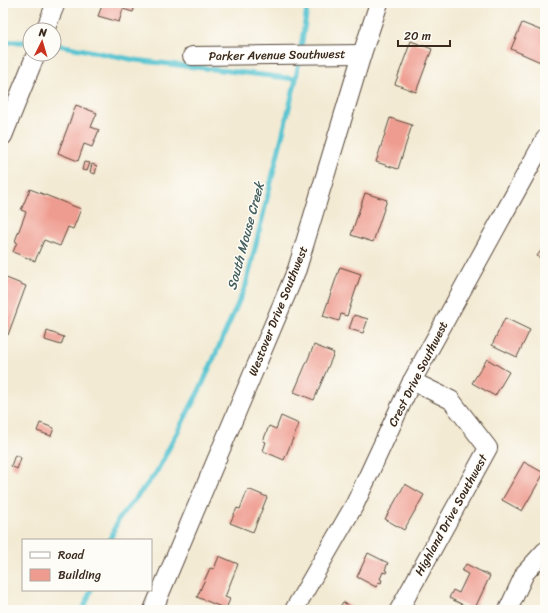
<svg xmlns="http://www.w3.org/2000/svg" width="548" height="613" font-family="Sriracha,sans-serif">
<rect width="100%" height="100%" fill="#fdfcf7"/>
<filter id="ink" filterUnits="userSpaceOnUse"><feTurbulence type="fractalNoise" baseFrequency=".025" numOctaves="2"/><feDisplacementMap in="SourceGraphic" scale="8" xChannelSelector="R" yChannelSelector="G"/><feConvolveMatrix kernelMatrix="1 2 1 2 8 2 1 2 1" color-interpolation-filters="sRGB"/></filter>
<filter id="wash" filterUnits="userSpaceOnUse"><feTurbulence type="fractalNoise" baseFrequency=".012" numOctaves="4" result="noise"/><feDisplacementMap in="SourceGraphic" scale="16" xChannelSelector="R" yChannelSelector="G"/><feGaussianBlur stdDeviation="0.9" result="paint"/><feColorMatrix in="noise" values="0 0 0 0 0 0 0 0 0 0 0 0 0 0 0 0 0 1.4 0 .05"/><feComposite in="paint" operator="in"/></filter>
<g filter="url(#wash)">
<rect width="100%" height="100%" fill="#f3ead3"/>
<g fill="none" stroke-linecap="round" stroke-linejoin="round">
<g stroke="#58c4d1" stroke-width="5">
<polyline points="3,42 30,42"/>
<polyline points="54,44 135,60 296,79"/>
<polyline points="110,540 118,520 156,473 202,385 246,285 296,79 308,3"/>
<polyline points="83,610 91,590"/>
</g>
</g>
<g id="blocks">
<g fill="#ef9c90">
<polygon points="103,3 136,3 133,12 123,9 119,22 98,16"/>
<polygon points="522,23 545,32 545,64 511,49"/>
<polygon points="411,41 432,49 416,92 395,84"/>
<polygon points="76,105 97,113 91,127 99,130 92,147 84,144 78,161 58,153"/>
<polygon points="390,118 412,125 398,169 376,162"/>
<polygon points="84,162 90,163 87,171 82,170"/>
<polygon points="92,164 97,166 95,174 90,172"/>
<polygon points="30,189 81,209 73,229 68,227 60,246 44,240 35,261 13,252 17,242 15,241 26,212 21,210"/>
<polygon points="365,193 387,200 373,242 351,235"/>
<polygon points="545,245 545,261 537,256"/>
<polygon points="340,267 361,274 347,316 341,314 339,321 323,316"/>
<polygon points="4,277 26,286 8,335 3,333 3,280"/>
<polygon points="354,315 368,319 363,333 349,329"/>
<polygon points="505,318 530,330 517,357 492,345"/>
<polygon points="47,331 64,337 61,345 45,340"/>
<polygon points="314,345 334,353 314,400 294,392"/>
<polygon points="487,359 509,372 495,396 472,383"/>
<polygon points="281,416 299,424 284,460 263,451 266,442 263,441 269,426 276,429"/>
<polygon points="40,423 54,428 51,436 37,431"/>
<polygon points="15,455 21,458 17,469 11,466"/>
<polygon points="524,462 544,473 522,511 502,500"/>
<polygon points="405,484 424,495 404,530 385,519"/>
<polygon points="248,489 267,497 253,532 230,523 237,508 240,509"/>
<polygon points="368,553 388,563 385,570 387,571 386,573 383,572 380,579 382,580 381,583 379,582 376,587 357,577"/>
<polygon points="219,556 238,564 225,597 230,599 226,609 197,597 210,568 214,569"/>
<polygon points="466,564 490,576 474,610 449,598 453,590 459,593 468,574 462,571"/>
<polygon points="343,602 356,610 338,610"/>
<polygon points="545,602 545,610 540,610"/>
</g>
</g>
</g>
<g filter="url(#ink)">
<use href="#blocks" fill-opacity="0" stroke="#574739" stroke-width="1"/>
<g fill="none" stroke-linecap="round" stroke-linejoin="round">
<defs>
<g id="minor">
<polyline points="45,30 56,3"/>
<polyline points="192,56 362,54"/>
<polyline points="3,136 36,54"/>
<polyline points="153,610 297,269 362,54 379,3"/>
<polyline points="294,610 355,504 412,381 545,139"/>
<polyline points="399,610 488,448 451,400 412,381"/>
<polyline points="508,610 525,573 545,551"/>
</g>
</defs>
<use href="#minor" stroke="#574739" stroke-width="20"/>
<use href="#minor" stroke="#fff" stroke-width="18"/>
</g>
</g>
<g text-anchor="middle" stroke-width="3" stroke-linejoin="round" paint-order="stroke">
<g font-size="12" fill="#3b2a1e" stroke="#fdfcf7">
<text transform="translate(277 55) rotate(-1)" y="4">Parker Avenue Southwest</text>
<text transform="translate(278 311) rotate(-68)" y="4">Westover Drive Southwest</text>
<text transform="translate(418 374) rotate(-63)" y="4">Crest Drive Southwest</text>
<text transform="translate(451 515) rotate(-61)" y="4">Highland Drive Southwest</text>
</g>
<g font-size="13" font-style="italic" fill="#45605d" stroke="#fdfcf7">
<text transform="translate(245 236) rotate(-75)" y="5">South Mouse Creek</text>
</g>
</g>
<rect width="548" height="613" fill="none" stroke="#fdfcf7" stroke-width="16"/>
<rect x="22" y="539" width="130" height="52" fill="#fdfcf7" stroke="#afa8a0"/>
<rect x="30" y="552" width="20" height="6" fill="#ffffff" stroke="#afa8a0"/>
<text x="58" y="559" font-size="12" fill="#3b2a1e">Road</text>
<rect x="30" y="569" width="20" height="12" fill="#ef9c90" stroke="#afa8a0"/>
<text x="58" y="579" font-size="12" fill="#3b2a1e">Building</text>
<g transform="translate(42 42) rotate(5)"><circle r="19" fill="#fdfcf7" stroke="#afa8a0"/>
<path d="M0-3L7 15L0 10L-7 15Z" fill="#c8321e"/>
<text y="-6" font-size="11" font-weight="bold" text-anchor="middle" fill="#3b2a1e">N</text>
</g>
<path d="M398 40v6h52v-6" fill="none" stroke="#3b2a1e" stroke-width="2"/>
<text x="404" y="40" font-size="12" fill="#3b2a1e" stroke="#fdfcf7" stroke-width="3" paint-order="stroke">20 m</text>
</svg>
